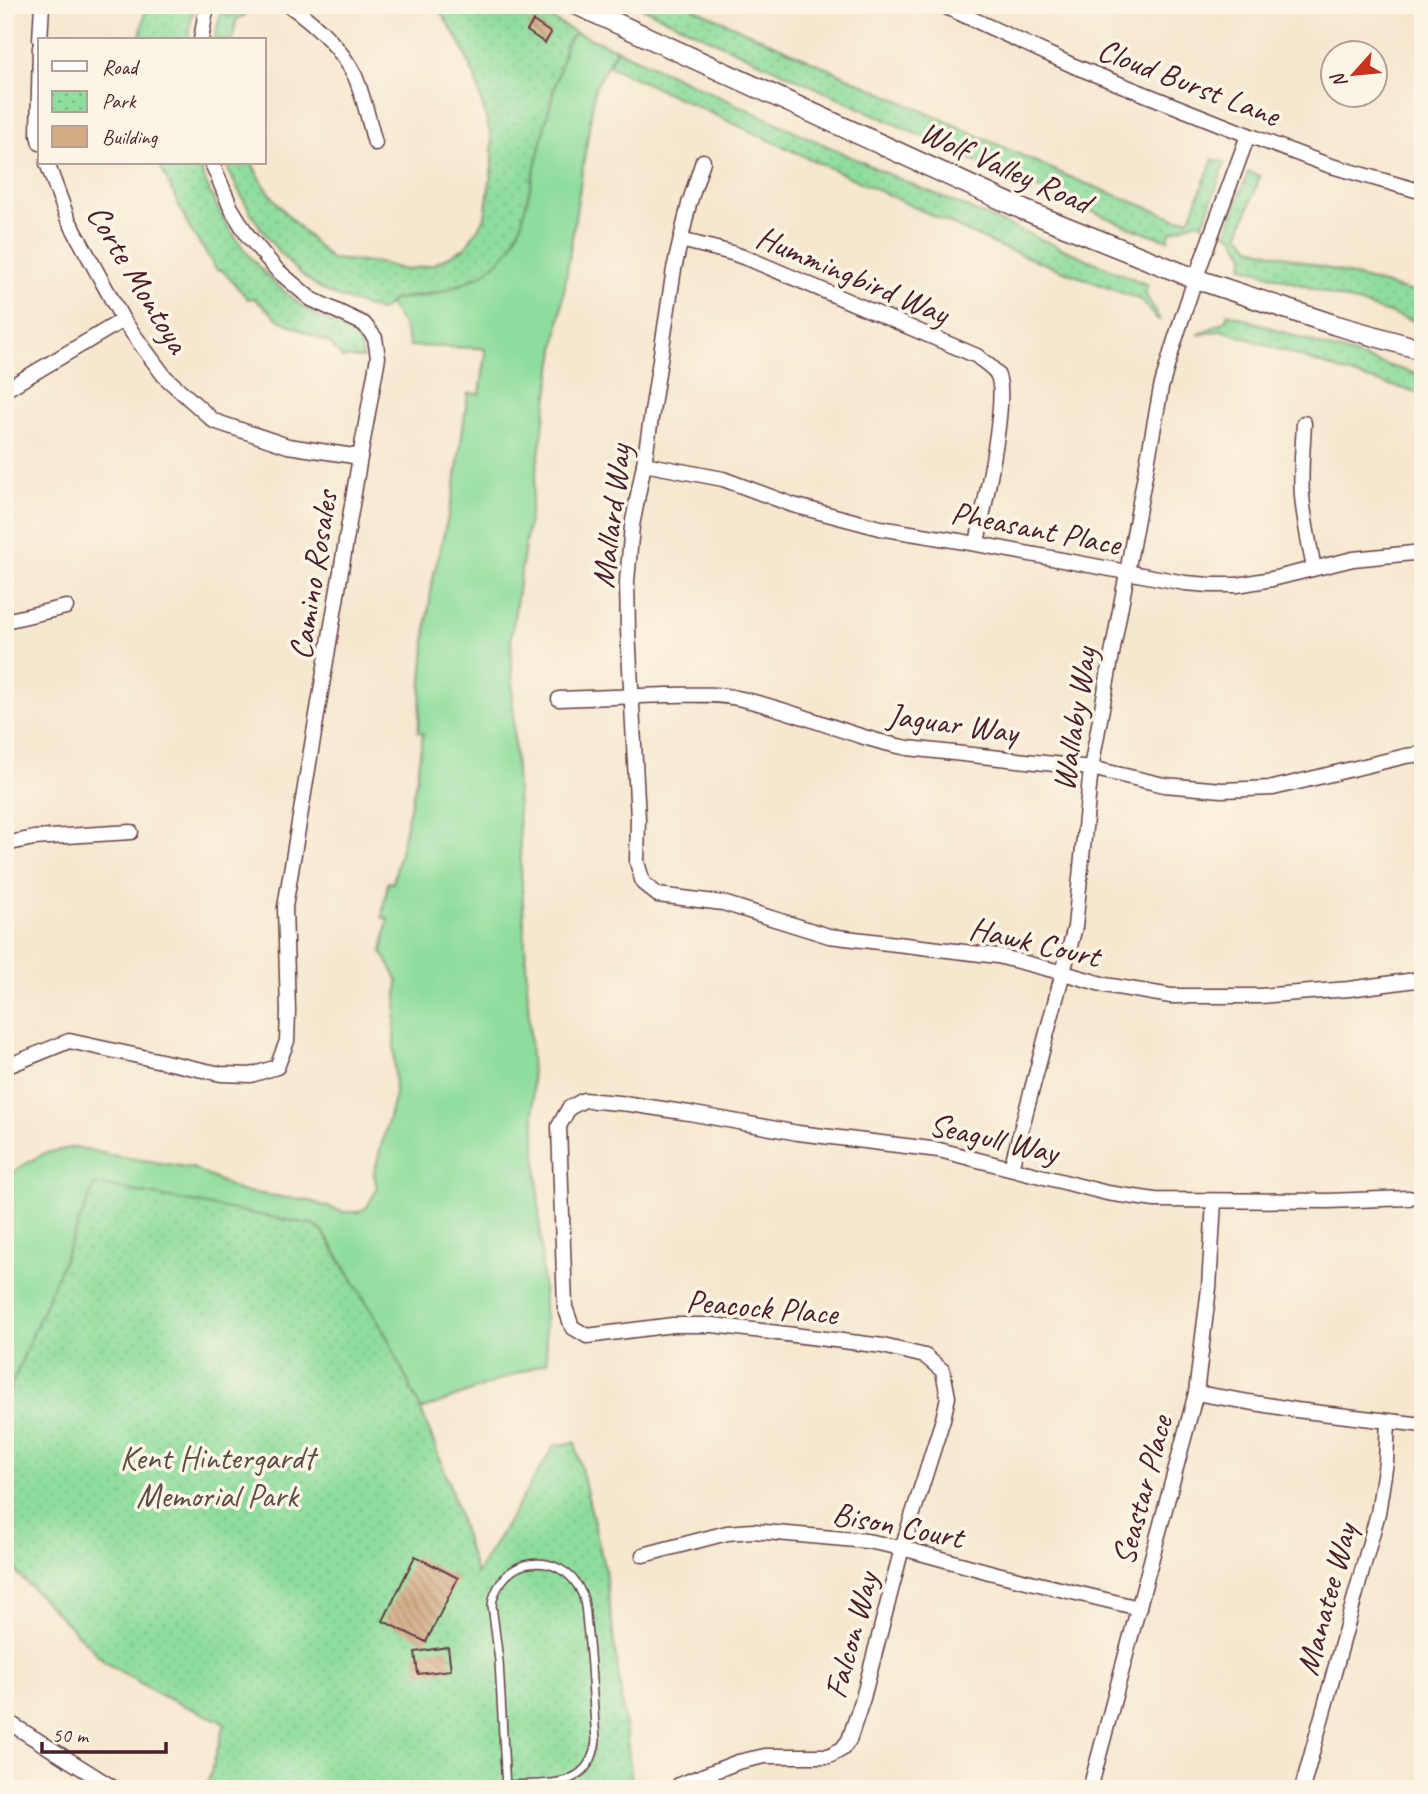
<svg xmlns="http://www.w3.org/2000/svg" width="1428" height="1794" font-family="Caveat,sans-serif">
<defs>
<pattern id="park-dots" width="8" height="8" patternUnits="userSpaceOnUse" patternTransform="scale(1.75)"><rect width="8" height="8" fill="#8edd9c"/><path d="M2 2h.1M6 6h.1" fill="none" stroke="#7cbd87" stroke-width="1.8" stroke-linecap="round"/></pattern>
<pattern id="building-back-hatch" width="6" height="6" patternUnits="userSpaceOnUse" patternTransform="scale(1.75)"><rect width="6" height="6" fill="#d3ac85"/><path d="M-1 5l2 2M0 0l6 6M5-1l2 2" fill="none" stroke="#ad8b6d"/></pattern>
</defs>
<rect width="100%" height="100%" fill="#fcf5e5"/>
<filter id="ink" filterUnits="userSpaceOnUse"><feTurbulence type="fractalNoise" baseFrequency=".0143" numOctaves="2"/><feDisplacementMap in="SourceGraphic" scale="14" xChannelSelector="R" yChannelSelector="G"/><feConvolveMatrix kernelMatrix="1 2 1 2 8 2 1 2 1" color-interpolation-filters="sRGB"/></filter>
<filter id="wash" filterUnits="userSpaceOnUse"><feTurbulence type="fractalNoise" baseFrequency=".00686" numOctaves="4" result="noise"/><feDisplacementMap in="SourceGraphic" scale="28" xChannelSelector="R" yChannelSelector="G"/><feGaussianBlur stdDeviation="1.57" result="paint"/><feColorMatrix in="noise" values="0 0 0 0 0 0 0 0 0 0 0 0 0 0 0 0 0 1.4 0 .05"/><feComposite in="paint" operator="in"/></filter>
<g filter="url(#wash)">
<rect width="100%" height="100%" fill="#f6e7ce"/>
<path fill="#8edd9c" stroke="#6c7e64" stroke-width="2" d="M575 32 616 49 595 88 511 637 514 735 547 1362 421 1410 386 1335 328 1239 95 1185 5 1401V1180L17 1169 45 1153 75 1147 111 1155 192 1168 240 1191 310 1201 343 1212H358L367 1207 377 1189 374 1173 395 1095 394 1040 398 981 382 952 388 919 382 917 388 882 393 883 416 781 423 733 418 732 427 620 433 579 454 491 468 393 480 394 486 353 484 349 479 348 410 346 403 325 389 305 392 300C402 298 411 298 420 297 455 290 488 275 511 247L567 42Z"/>
<g fill="url(#park-dots)" stroke="#6c7e64" stroke-width="2">
<polygon points="147,5 195,5 190,25 188,40 139,40"/>
<path d="M433 5H527L575 32 567 42 553 93 521 225 511 247 501 259 481 275 466 282 443 291 392 300 389 305 380 311C362 304 339 299 323 290 276 261 248 212 225 163H252C269 201 302 230 331 259L380 263 405 270 432 265 465 248 485 217 492 167V141L476 80 461 44 442 14Z"/>
<polygon points="636,5 687,5 1072,178 1177,219 1190,218 1213,159 1225,163 1203,224 1197,221 1170,232 1168,240 1134,229 984,165"/>
<polygon points="247,7 245,15 236,20 233,40 214,40 221,12 230,16"/>
<polygon points="616,49 888,174 1148,285 1145,293 1160,320 1156,319 1141,300 1003,248 609,66"/>
<path d="M159 163H198C219 219 245 260 292 298 299 304 306 309 314 314 327 322 346 327 356 338 361 343 362 351 363 358H342L331 344 279 320 254 298 248 299 222 270H217L190 229Z"/>
<polygon points="1248,172 1260,176 1239,234 1251,247 1423,295 1423,324 1242,266 1245,255 1234,236 1226,234"/>
<polygon points="1228,313 1320,345 1423,376 1423,394 1363,378 1222,330 1198,335 1225,321"/>
<polygon points="95,1184 314,1225 323,1232 386,1335 421,1410 448,1480 476,1574 554,1446 575,1442 605,1570 633,1789 206,1789 225,1723 162,1696 105,1662 5,1561 5,1401"/>
</g>
<g id="blocks">
<g fill="url(#building-back-hatch)">
<polygon points="533,21 551,33 545,43 527,31"/>
<polygon points="415,1556 458,1578 426,1642 383,1621"/>
<polygon points="448,1647 451,1670 418,1674 415,1652"/>
</g>
</g>
</g>
<g filter="url(#ink)">
<use href="#blocks" fill-opacity="0" stroke="#643d43" stroke-width="2"/>
<g fill="none" stroke-linecap="round" stroke-linejoin="round">
<defs>
<path id="service" d="M506 1785C544 1783 591 1791 596 1740 593 1702 592 1664 587 1626 586 1616 586 1603 582 1594 572 1570 549 1559 524 1565 507 1570 494 1588 492 1605L499 1661 506 1789"/>
<g id="minor">
<path d="M289 5C316 24 340 46 355 76 364 97 369 122 375 143"/>
<polyline points="942,5 1074,66 1248,135 1328,165 1423,192"/>
<polyline points="40,40 42,5"/>
<polyline points="201,40 205,16 208,5"/>
<polyline points="40,47 38,135 40,143"/>
<polyline points="703,161 689,204 674,269 644,464 632,526 627,581 628,630 638,819 637,862 643,883 658,895 723,903 829,936 998,956 1064,973 1105,985 1171,996 1260,996 1349,989 1423,979"/>
<polyline points="47,163 67,217 123,320 165,377 214,421 288,446 360,457"/>
<path d="M681 240 732 253 754 261 977 356C982 361 993 367 997 374 1010 396 982 513 977 544"/>
<polyline points="5,390 123,320"/>
<path d="M1304 423C1303 447 1300 472 1302 496 1304 520 1309 544 1314 568"/>
<polyline points="644,464 723,479 793,505 880,528 977,544 1185,583 1210,585 1237,585 1272,579 1353,559 1423,552"/>
<polyline points="5,621 66,607"/>
<path d="M559 699C595 698 631 696 667 695 691 695 714 693 737 698 796 710 849 737 908 748L1091 768 1164 785 1222 790 1273 788 1406 756 1423 754"/>
<polyline points="5,844 34,838 131,832"/>
<polyline points="5,1067 69,1041 221,1074 251,1075 277,1067 287,1041 288,1011 285,907 360,457 378,357 375,338 364,324 311,299 277,270 248,236 231,208 212,163"/>
<path d="M1011 1168 1075 927 1091 768 1161 388C1184 302 1218 219 1248 135"/>
<polyline points="1196,1393 1296,1410 1423,1425"/>
<polyline points="643,1555 727,1533 753,1531 867,1541 902,1548 993,1573 1139,1608"/>
<polyline points="5,1720 115,1789"/>
<polyline points="679,1785 738,1762 765,1756 829,1756 842,1749 849,1740 863,1698 902,1548 943,1419 948,1397 943,1371 925,1356 883,1346 713,1325 673,1325 587,1336 572,1327 565,1307 559,1126 569,1108 584,1100 630,1104 689,1113 798,1133 939,1150 1107,1193 1155,1200 1328,1201 1409,1198"/>
<polyline points="1090,1789 1196,1393 1209,1288 1214,1201"/>
<polyline points="1302,1789 1378,1513 1386,1462 1388,1422"/>
</g>
<polyline id="secondary" points="577,5 1024,210 1196,279 1335,325 1423,350"/>
</defs>
<use href="#service" stroke="#643d43" stroke-width="10"/>
<use href="#minor" stroke="#643d43" stroke-width="17"/>
<use href="#secondary" stroke="#643d43" stroke-width="22"/>
<use href="#service" stroke="#fff" stroke-width="7"/>
<use href="#minor" stroke="#fff" stroke-width="14"/>
<use href="#secondary" stroke="#fff" stroke-width="19"/>
</g>
</g>
<g text-anchor="middle" stroke-width="7" stroke-linejoin="round" paint-order="stroke">
<g font-size="33" fill="#4a1f2b" stroke="#fcf5e5">
<text transform="translate(1189 81) rotate(21)" y="12">Cloud Burst Lane</text>
<text transform="translate(1006 166) rotate(24)" y="12">Wolf Valley Road</text>
<text transform="translate(853 274) rotate(23)" y="12">Hummingbird Way</text>
<text transform="translate(139 278) rotate(59)" y="12">Corte Montoya</text>
<text transform="translate(610 516) rotate(-83)" y="12">Mallard Way</text>
<text transform="translate(1036 527) rotate(11)" y="12">Pheasant Place</text>
<text transform="translate(312 575) rotate(-81)" y="12">Camino Rosales</text>
<text transform="translate(1073 719) rotate(-81)" y="12">Wallaby Way</text>
<text transform="translate(953 722) rotate(8)" y="12">Jaguar Way</text>
<text transform="translate(1035 941) rotate(13)" y="12">Hawk Court</text>
<text transform="translate(994 1137) rotate(13)" y="12">Seagull Way</text>
<text transform="translate(762 1306) rotate(5)" y="12">Peacock Place</text>
<text transform="translate(1141 1490) rotate(-75)" y="12">Seastar Place</text>
<text transform="translate(898 1524) rotate(11)" y="12">Bison Court</text>
<text transform="translate(1325 1599) rotate(-75)" y="12">Manatee Way</text>
<text transform="translate(850 1635) rotate(-75)" y="12">Falcon Way</text>
</g>
<g font-size="33" fill="#5b4e47" stroke="#fcf5e5">
<text x="217" y="1469">Kent Hintergardt<tspan x="217" dy="38">Memorial Park</tspan></text>
</g>
</g>
<rect width="1428" height="1794" fill="none" stroke="#fcf5e5" stroke-width="28"/>
<rect x="38" y="38" width="228" height="126" fill="#fcf5e5" stroke="#b59f9b" stroke-width="2"/>
<rect x="52" y="61" width="35" height="10" fill="#ffffff" stroke="#b59f9b" stroke-width="2"/>
<text x="102" y="74" font-size="21" fill="#4a1f2b">Road</text>
<rect x="52" y="91" width="35" height="21" fill="url(#park-dots)" stroke="#b59f9b" stroke-width="2"/>
<text x="102" y="108" font-size="21" fill="#4a1f2b">Park</text>
<rect x="52" y="126" width="35" height="21" fill="#d3ac85" stroke="#b59f9b" stroke-width="2"/>
<text x="102" y="144" font-size="21" fill="#4a1f2b">Building</text>
<g transform="translate(1354 74) rotate(243)"><circle r="33" fill="#fcf5e5" stroke="#b59f9b" stroke-width="2"/>
<path d="M0-5L12 26L0 18L-12 26Z" fill="#c8321e"/>
<text y="-10" font-size="19" font-weight="bold" text-anchor="middle" fill="#4a1f2b">N</text>
</g>
<path d="M42 1742v10h124v-10" fill="none" stroke="#4a1f2b" stroke-width="3.5"/>
<text x="52" y="1742" font-size="21" fill="#4a1f2b" stroke="#fcf5e5" stroke-width="5" paint-order="stroke">50 m</text>
</svg>
